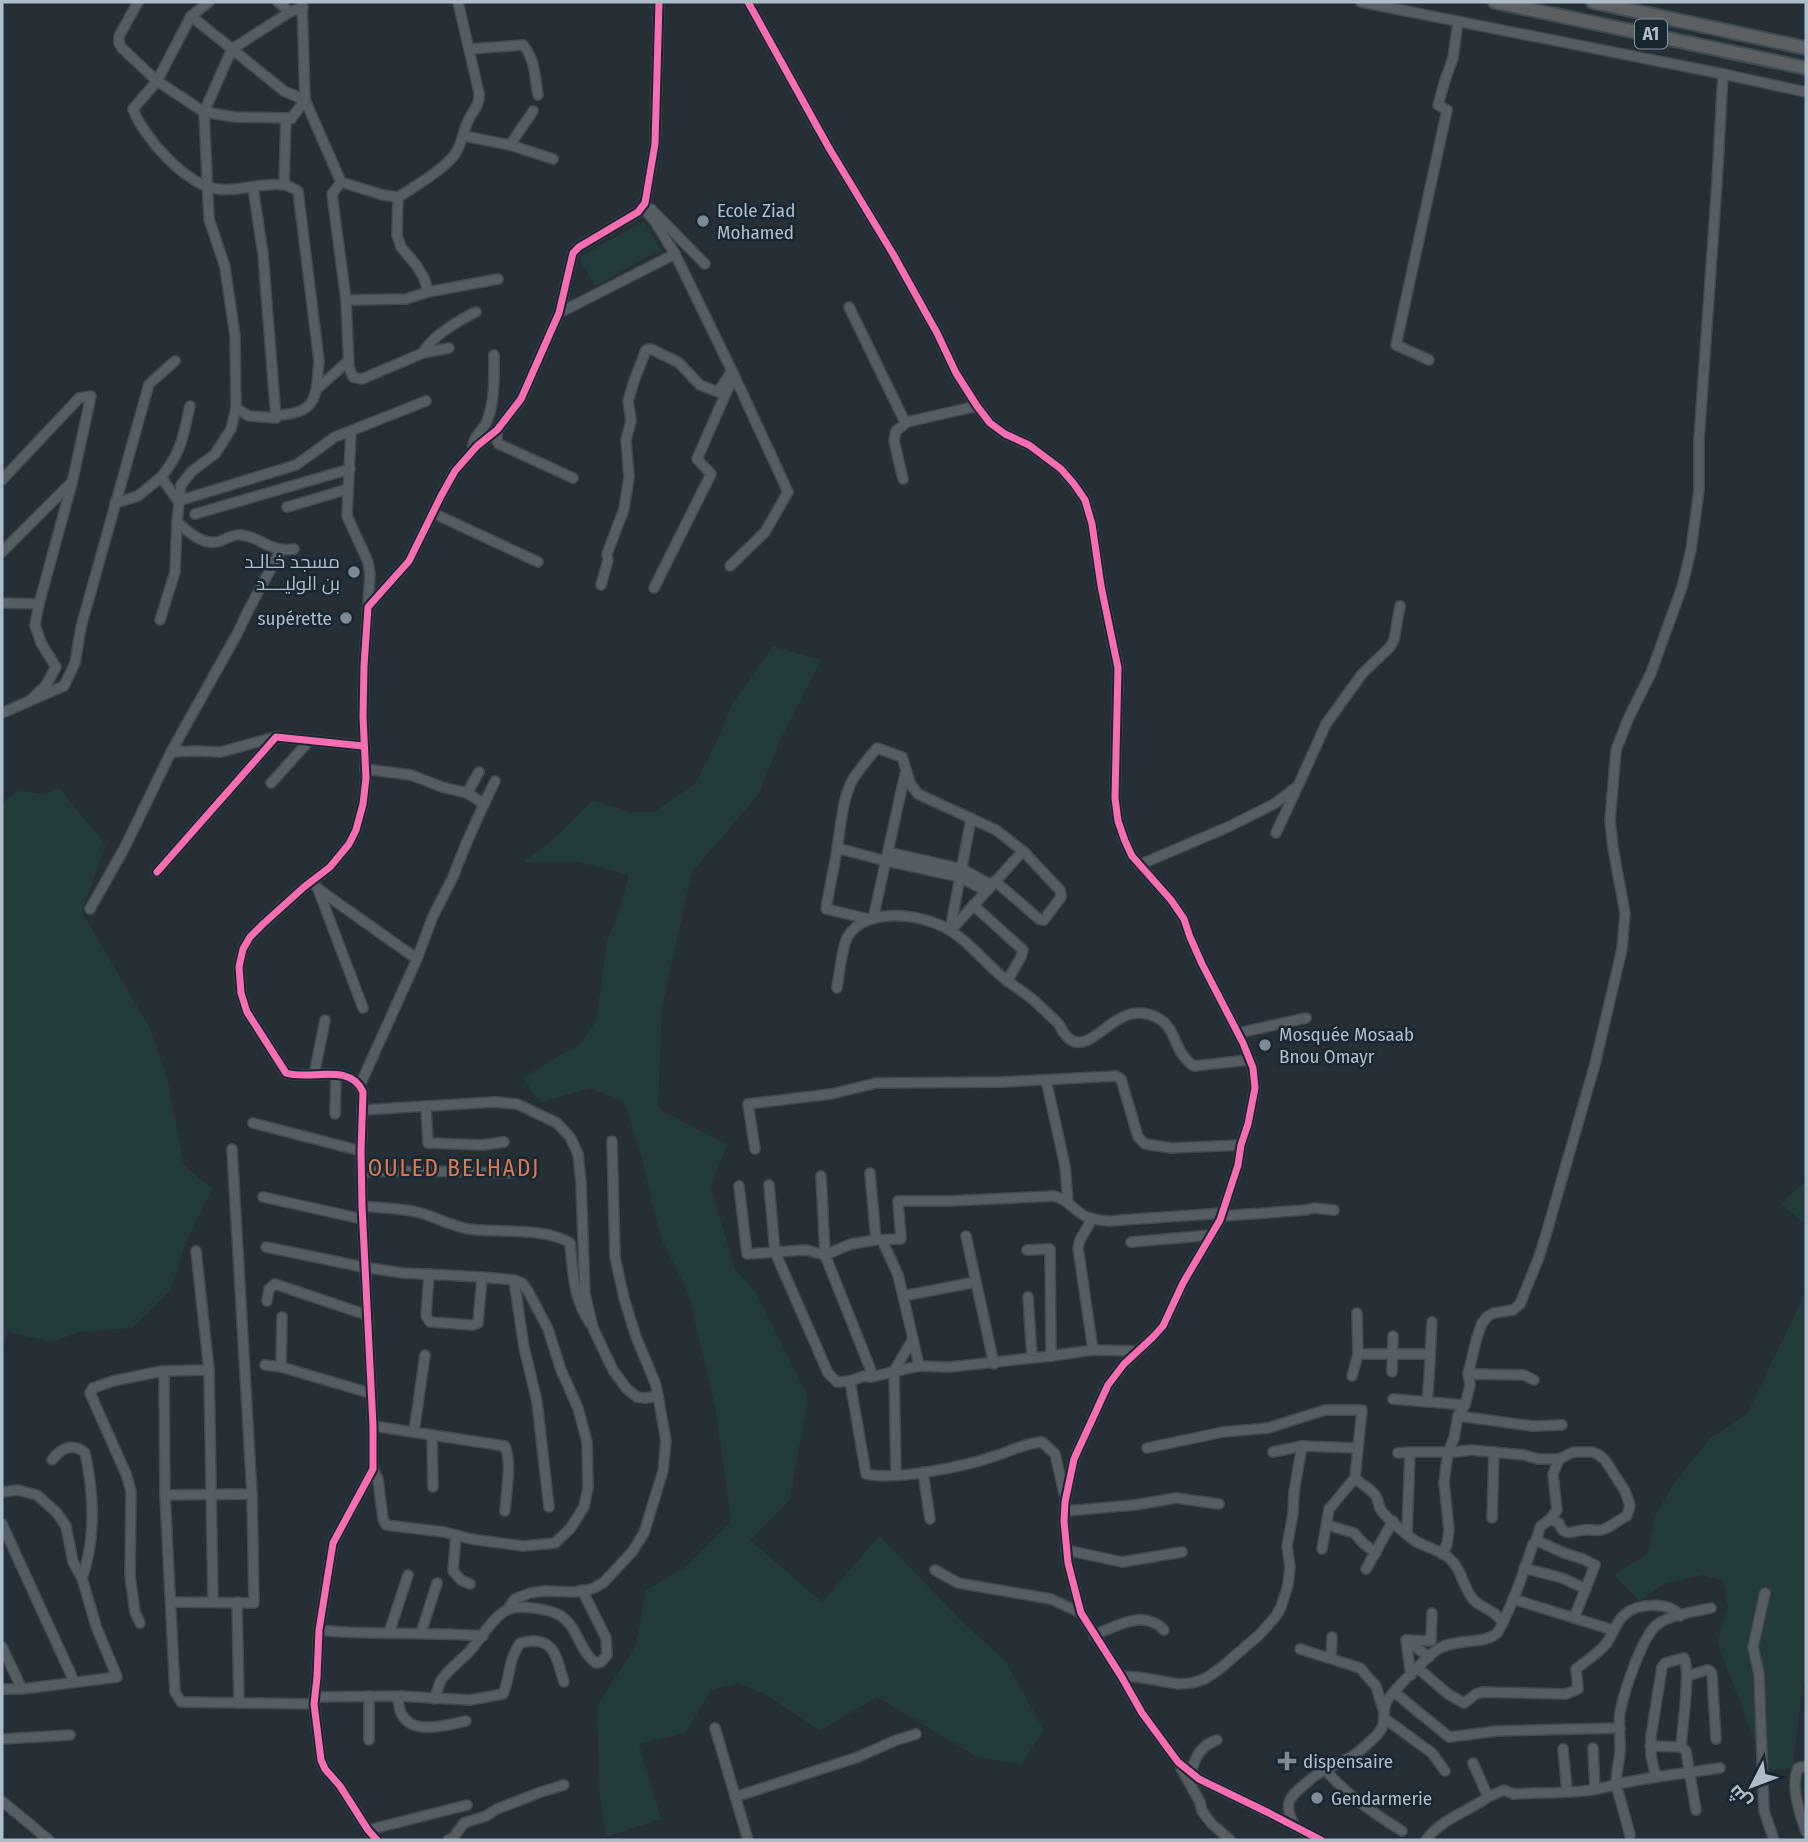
<svg xmlns="http://www.w3.org/2000/svg" width="1808" height="1842" font-family="'Fira Sans Condensed',Cairo,sans-serif">
<rect width="100%" height="100%" fill="#262f36"/>
<g fill="#233b3a">
<polygon points="644,221 660,250 595,286 579,257"/>
<polygon points="773,646 821,660 780,741 759,794 692,872 662,1007 658,1108 727,1145 711,1187 735,1269 755,1291 808,1397 790,1500 750,1540 822,1602 879,1536 967,1626 1006,1662 1044,1730 1022,1764 977,1757 877,1697 820,1731 765,1694 739,1684 711,1690 686,1733 639,1744 661,1819 606,1837 599,1788 597,1706 634,1648 640,1626 645,1591 685,1567 731,1521 716,1412 689,1295 660,1236 644,1166 624,1102 590,1088 540,1103 523,1078 565,1052 579,1045 596,1021 607,940 616,921 629,875 579,862 523,862 558,835 593,800 629,812 654,812 695,784 715,745 733,703"/>
<polygon points="59,788 106,845 82,912 150,1028 168,1082 184,1165 212,1189 186,1242 171,1290 132,1328 79,1332 53,1342 7,1332 2,1358 2,803 18,790 45,794"/>
<polygon points="1806,1183 1806,1225 1781,1204 1801,1185"/>
<polygon points="1806,1291 1806,1681 1803,1683 1793,1768 1767,1771 1721,1654 1718,1639 1728,1607 1723,1581 1702,1575 1664,1584 1640,1601 1614,1575 1648,1553 1655,1516 1673,1485 1710,1438 1747,1414"/>
</g>
<g fill="none" stroke-linecap="round" stroke-linejoin="round">
<defs>
<g id="minor">
<path d="M138 2 119 36V43L122 48 157 81 133 109C143 137 187 186 218 189 239 192 262 182 283 185 288 185 294 189 298 191L319 361C316 397 318 414 276 415"/>
<polyline points="209,2 191,16 157,81 204,112 235,117 286,118"/>
<polyline points="278,2 290,12"/>
<polyline points="302,2 305,100 341,182 332,194 346,300 349,367 353,377 362,379 423,353 449,348"/>
<polyline points="748,2 829,148 893,254 937,333 956,373 977,406 990,423 1005,434 1029,445 1061,469 1074,484 1085,500 1092,524 1101,586 1118,668 1115,798 1118,821 1125,841 1132,856 1171,900 1184,919 1190,937 1202,964 1243,1043 1253,1068 1255,1088 1248,1124 1241,1145 1238,1165 1220,1220 1183,1283 1163,1326 1153,1337 1124,1364 1108,1385 1074,1459 1065,1502 1064,1521 1068,1563 1081,1613 1121,1676 1142,1713 1178,1762 1199,1779 1269,1813 1321,1840"/>
<polyline points="1361,2 1723,74 1806,92"/>
<polyline points="191,16 232,49 290,12 303,7"/>
<path d="M469 49 523 45C535 58 535 79 538 95"/>
<polyline points="464,136 510,145 553,159"/>
<polyline points="510,145 533,111"/>
<path d="M341 182 383 195 398 197C413 188 446 168 455 154 462 144 463 133 467 123 472 111 480 106 479 93L458 2"/>
<polyline points="253,187 263,254 276,418 249,416 236,408 235,336 225,267 209,219 204,112 232,49 284,91 305,100 291,119 286,118 284,184"/>
<polyline points="398,197 397,235 401,247 416,265 424,278 428,292"/>
<polyline points="651,209 705,264"/>
<polyline points="675,254 734,375 788,492 765,532 730,566"/>
<polyline points="346,300 406,299 428,292 498,279"/>
<polyline points="849,307 904,420 907,422 977,406"/>
<polyline points="559,313 675,254 654,220 643,208"/>
<path d="M423 353C430 337 461 319 476 312"/>
<polyline points="1429,360 1396,345 1447,110 1438,105 1445,80 1453,58 1458,22"/>
<polyline points="317,389 348,361"/>
<path d="M236 408 231 429 215 454 192 471 181 485 177 522C188 532 205 547 220 541 227 538 235 534 241 535 263 537 266 552 294 549"/>
<polyline points="497,430 497,441 499,444 573,478"/>
<polyline points="351,431 347,516 368,562 370,574 368,605"/>
<path d="M473 451C471 438 482 432 487 421 495 401 494 376 494 355"/>
<path d="M161 477C182 452 183 436 190 406"/>
<polyline points="903,479 894,441 896,431 907,422"/>
<polyline points="2,480 79,398 91,396 72,483 39,604 35,625 41,643 56,667 46,685 32,699"/>
<polyline points="178,501 296,465 335,437 426,401"/>
<polyline points="115,503 138,496 161,477 178,501"/>
<polyline points="287,507 348,489"/>
<polyline points="433,513 538,562"/>
<polyline points="195,514 350,469"/>
<polyline points="2,552 70,484"/>
<polyline points="601,585 608,560 607,554 624,509 629,477 626,440 631,421 628,401 634,381 646,350 651,349 678,362 700,385 718,392 732,371"/>
<polyline points="654,588 711,474 697,459 733,377"/>
<polyline points="2,603 39,604"/>
<polyline points="160,620 175,572 177,522"/>
<polyline points="2,713 64,686 75,663 81,627 149,384 175,361"/>
<polyline points="171,752 196,751 221,752 275,737"/>
<polyline points="365,769 411,775 442,787 467,793 484,804 495,781"/>
<polyline points="271,783 309,741"/>
<polyline points="467,793 479,772"/>
<polyline points="1276,833 1296,790"/>
<polyline points="837,848 886,861 960,877 986,891"/>
<polyline points="888,852 962,869 991,885"/>
<polyline points="1139,865 1228,827 1274,804 1298,786 1326,724 1362,674 1390,647 1394,640 1400,606"/>
<polyline points="157,872 276,737 363,746"/>
<polyline points="312,881 318,889 417,959"/>
<polyline points="318,889 363,1008"/>
<polyline points="973,905 1023,950 1021,957 1007,981"/>
<polyline points="90,909 125,847 171,752 237,634 249,609 281,550"/>
<path d="M868 919 826 909C829 889 834 869 837 849 841 826 842 799 853 779 860 768 869 758 877 748L902 757 911 785 918 794 996 830 1023 851 1060 890 1061 897 1044 920 1039 919 995 881"/>
<polyline points="873,919 905,774"/>
<polyline points="950,930 971,819"/>
<polyline points="951,930 1023,851"/>
<path d="M837 988C839 976 842 945 848 936 867 905 928 914 954 933 972 945 987 965 1005 979 1016 988 1029 995 1039 1005 1045 1011 1052 1017 1058 1023 1062 1029 1064 1036 1071 1040 1095 1054 1116 998 1156 1017 1177 1026 1173 1053 1194 1066L1248 1060"/>
<polyline points="1238,1033 1306,1018"/>
<polyline points="314,1075 325,1020"/>
<polyline points="1046,1080 1065,1166 1068,1202"/>
<polyline points="360,1085 417,959 433,916 452,879 466,844 484,804"/>
<polyline points="426,1106 428,1143 483,1145 504,1142"/>
<polyline points="362,1110 494,1102 517,1104 557,1123 570,1137 578,1154 581,1183 585,1294 593,1328 613,1370 627,1389 637,1397 645,1398 658,1396"/>
<polyline points="335,1114 336,1075"/>
<polyline points="253,1123 361,1151"/>
<polyline points="755,1149 748,1104 756,1103 831,1094 876,1083 1002,1082 1116,1076 1121,1079 1138,1137 1145,1144 1171,1148 1241,1145"/>
<polyline points="362,1172 429,1171 515,1173"/>
<path d="M821 1176 825 1255 870 1368 871 1377 864 1376 850 1381 866 1474C896 1481 966 1466 995 1456 1011 1451 1025 1443 1042 1442L1055 1454 1064 1493"/>
<polyline points="769,1185 775,1252 828,1373 837,1382 850,1381"/>
<polyline points="739,1186 747,1254 806,1250 825,1255 851,1244 876,1240 870,1173"/>
<polyline points="263,1197 362,1219"/>
<path d="M362 1206C381 1208 403 1208 421 1213 437 1218 452 1226 468 1229 496 1233 545 1227 570 1243 573 1272 573 1299 590 1323"/>
<polyline points="1222,1216 1306,1210 1314,1208 1334,1210"/>
<polyline points="1092,1219 1080,1240 1078,1248 1093,1350"/>
<polyline points="966,1236 976,1282"/>
<path d="M876 1240 901 1239 898 1201H949L1054 1196C1068 1199 1073 1210 1085 1216 1093 1220 1101 1220 1109 1221L1223 1213"/>
<polyline points="882,1240 898,1275 903,1296"/>
<polyline points="1131,1242 1212,1235"/>
<polyline points="266,1247 363,1267 403,1273 482,1277 514,1280 522,1283 528,1291 548,1329 561,1370 578,1408 587,1442 588,1488 586,1497 584,1507 570,1529 555,1543 523,1546 471,1539 444,1532 386,1525 383,1519 378,1479 373,1469"/>
<polyline points="1027,1250 1050,1249 1051,1356 1093,1350 1137,1351"/>
<polyline points="196,1251 209,1370 213,1602"/>
<polyline points="429,1274 426,1316 430,1322 472,1325 478,1323 482,1277"/>
<polyline points="514,1280 524,1347 537,1402 549,1507"/>
<polyline points="1028,1297 1032,1358 1051,1356"/>
<polyline points="267,1301 269,1289 275,1284 367,1315"/>
<polyline points="1358,1354 1429,1354"/>
<polyline points="265,1365 281,1367 370,1393"/>
<polyline points="919,1366 950,1367 1032,1358"/>
<polyline points="281,1367 282,1317"/>
<polyline points="162,1371 209,1370"/>
<polyline points="1392,1372 1393,1336"/>
<polyline points="1468,1374 1524,1375 1534,1380"/>
<polyline points="1352,1376 1358,1354 1357,1313"/>
<polyline points="871,1377 919,1366 913,1339"/>
<polyline points="1393,1399 1465,1405"/>
<path d="M1427 1402C1430 1375 1430 1349 1432 1322"/>
<polyline points="1458,1416 1532,1426 1562,1425"/>
<path d="M373 1426 505 1446C512 1462 506 1493 505 1511"/>
<polyline points="414,1432 425,1355"/>
<polyline points="432,1435 433,1487"/>
<polyline points="1147,1448 1223,1432 1268,1428 1325,1410 1362,1410 1355,1478 1329,1509 1322,1549"/>
<polyline points="1273,1452 1302,1446 1358,1448"/>
<path d="M1398 1453 1410 1452H1456L1471 1450 1524 1455 1538 1459H1559L1573 1452H1593L1599 1455 1605 1460 1625 1491 1630 1505 1627 1516C1619 1519 1610 1528 1601 1530 1596 1531 1589 1529 1583 1530 1572 1531 1564 1538 1559 1523L1550 1519"/>
<path d="M52 1460C61 1448 73 1442 85 1453 94 1493 96 1539 82 1578"/>
<polyline points="923,1472 930,1519"/>
<polyline points="896,1475 894,1371 913,1339 903,1296 976,1282 994,1364"/>
<path d="M1355 1478C1361 1484 1372 1490 1375 1495 1379 1500 1378 1506 1381 1510 1385 1517 1407 1535 1414 1540 1424 1547 1438 1549 1448 1557 1462 1568 1462 1586 1473 1599 1481 1609 1496 1610 1502 1622"/>
<polyline points="2,1492 18,1490 37,1495 56,1512 66,1526 73,1562 82,1578 96,1626 117,1677 22,1689 2,1689"/>
<polyline points="165,1495 252,1494"/>
<polyline points="1065,1511 1135,1505 1176,1498 1219,1504"/>
<polyline points="1492,1518 1494,1452"/>
<polyline points="2,1524 74,1681"/>
<polyline points="1327,1525 1354,1533 1364,1544 1376,1553"/>
<polyline points="1407,1533 1410,1452"/>
<polyline points="456,1535 453,1571 461,1580 470,1584"/>
<polyline points="1536,1540 1564,1553 1583,1559 1595,1565 1574,1618"/>
<polyline points="1066,1550 1122,1562 1182,1552"/>
<polyline points="1442,1554 1447,1544 1449,1530 1444,1482 1448,1452 1454,1438 1458,1416 1465,1405 1470,1385 1468,1374 1477,1337 1482,1323 1488,1316 1494,1313 1513,1310 1520,1304 1539,1257 1547,1231 1595,1064 1622,949 1625,913 1613,848 1610,820 1616,750 1629,717 1651,673 1682,587 1691,550 1699,490 1699,440 1717,182 1723,74"/>
<polyline points="1524,1568 1562,1578 1586,1589"/>
<polyline points="1366,1569 1393,1521"/>
<polyline points="935,1570 958,1583 1051,1599 1081,1613"/>
<polyline points="1765,1593 1753,1647 1759,1674 1764,1811 1774,1840"/>
<polyline points="1513,1599 1613,1630"/>
<polyline points="171,1602 254,1603 252,1494 232,1149"/>
<polyline points="237,1602 239,1703"/>
<polyline points="508,1609 515,1599 530,1593 544,1591 574,1592 588,1590 594,1588 604,1582 632,1552 644,1533 663,1471 666,1441 656,1385 636,1337 624,1298 615,1257 612,1141"/>
<polyline points="140,1623 135,1612 130,1576 131,1491 126,1474 90,1393 93,1388 113,1381 162,1371 164,1378 165,1495 175,1692 181,1702 314,1704"/>
<path d="M319 1630C374 1636 428 1631 483 1636"/>
<polyline points="389,1633 408,1575"/>
<polyline points="421,1633 437,1583"/>
<path d="M1094 1635C1116 1627 1143 1608 1164 1630"/>
<polyline points="1408,1640 1431,1641 1432,1613"/>
<polyline points="2,1647 22,1689"/>
<polyline points="1300,1649 1360,1668 1376,1686 1383,1709"/>
<polyline points="1331,1658 1332,1637"/>
<path d="M1416 1670 1419 1669 1448 1694 1464 1703 1476 1694 1482 1692 1566 1694 1578 1689 1576 1669C1585 1661 1598 1654 1606 1644 1613 1635 1615 1623 1624 1615 1637 1603 1669 1601 1680 1616"/>
<polyline points="1411,1675 1406,1640 1429,1657"/>
<polyline points="1121,1676 1138,1677 1178,1684 1192,1683 1205,1679 1222,1667 1259,1635 1276,1616 1281,1607 1288,1585 1290,1567 1287,1546 1293,1514 1294,1492 1302,1446"/>
<polyline points="1687,1676 1707,1670 1710,1671 1712,1674 1716,1739"/>
<polyline points="1394,1692 1449,1737 1497,1731 1620,1728"/>
<polyline points="369,1696 369,1740"/>
<path d="M398 1696 470 1700 503 1694C511 1675 507 1663 520 1643 554 1634 556 1656 564 1682"/>
<path d="M314 1697 398 1696C398 1739 438 1727 466 1721"/>
<path d="M435 1699C437 1692 438 1685 442 1679 449 1669 460 1661 469 1652 479 1641 495 1614 509 1609 520 1605 551 1609 561 1616 578 1627 579 1651 596 1663L601 1662 607 1655 606 1638 582 1590"/>
<polyline points="1384,1718 1432,1753 1445,1771"/>
<polyline points="715,1728 748,1840"/>
<polyline points="2,1739 70,1735"/>
<polyline points="1650,1746 1681,1747"/>
<polyline points="1593,1748 1595,1789"/>
<polyline points="1563,1749 1567,1791"/>
<polyline points="1473,1763 1488,1797"/>
<path d="M1806 1766 1798 1768C1790 1788 1800 1813 1806 1832"/>
<polyline points="1181,1768 1200,1802 1202,1811 1211,1823 1230,1840"/>
<path d="M1325 1769C1345 1794 1375 1814 1402 1831"/>
<path d="M1191 1774C1194 1758 1201 1745 1217 1740"/>
<path d="M1656 1777 1651 1756V1736L1662 1667 1665 1663 1684 1658C1691 1670 1682 1730 1681 1747L1686 1751 1696 1810"/>
<polyline points="735,1797 858,1757 894,1741 916,1734"/>
<polyline points="2,1801 49,1840"/>
<path d="M1294 1825C1291 1818 1286 1809 1290 1800 1293 1794 1299 1789 1304 1785 1322 1768 1335 1766 1354 1755 1362 1750 1368 1743 1375 1737 1388 1724 1381 1717 1386 1703 1391 1692 1427 1657 1438 1649 1455 1638 1487 1645 1498 1632 1513 1604 1523 1574 1533 1544L1536 1542 1540 1527 1550 1519 1557 1510 1553 1474 1559 1459"/>
<polyline points="368,1830 467,1805"/>
<polyline points="1630,1835 1616,1784 1656,1777 1720,1768"/>
<path d="M377 1840 368 1830 340 1786 325 1769 321 1760 314 1704 317 1677 319 1630 333 1543 373 1469V1426L362 1206 361 1151 363 1092C350 1062 310 1081 286 1073L247 1012 241 993 239 967 243 949 250 937 263 924 304 887 330 867 349 844 356 830 363 804 366 778 363 717 364 666 368 607 409 561 441 496 455 471 477 446 497 430 521 399 559 313 573 253 579 247 638 212 645 203 655 144 659 2"/>
<polyline points="448,1840 453,1838 464,1823 486,1816 497,1809 541,1792 564,1785"/>
<path d="M1426 1840C1440 1821 1464 1812 1484 1800L1488 1797 1504 1790 1513 1794C1543 1792 1588 1795 1616 1784 1616 1773 1619 1763 1620 1752 1621 1737 1617 1722 1621 1708 1625 1689 1643 1634 1658 1624 1672 1614 1694 1612 1711 1608"/>
</g>
<g id="highway">
<polyline points="1495,2 1806,68"/>
<polyline points="1593,2 1806,48"/>
</g>
</defs>
<use href="#minor" stroke="#444b50" stroke-width="12"/>
<use href="#highway" stroke="#424b51" stroke-width="16"/>
<use href="#minor" stroke="#565e64" stroke-width="9"/>
<use href="#highway" stroke="#5c6063" stroke-width="12"/>
<defs>
<g id="cycleway">
<polyline points="748,2 829,148 893,254 937,333 956,373 977,406 990,423 1005,434 1029,445 1061,469 1074,484 1085,500 1092,524 1101,586 1118,668 1115,798 1118,821 1125,841 1132,856 1171,900 1184,919 1190,937 1202,964 1243,1043 1253,1068 1255,1088 1248,1124 1241,1145 1238,1165 1220,1220 1183,1283 1163,1326 1153,1337 1124,1364 1108,1385 1074,1459 1065,1502 1064,1521 1068,1563 1081,1613 1121,1676 1142,1713 1178,1762 1199,1779 1269,1813 1321,1840"/>
<polyline points="157,872 276,737 363,746"/>
<path d="M377 1840 368 1830 340 1786 325 1769 321 1760 314 1704 317 1677 319 1630 333 1543 373 1469V1426L362 1206 361 1151 363 1092C350 1062 310 1081 286 1073L247 1012 241 993 239 967 243 949 250 937 263 924 304 887 330 867 349 844 356 830 363 804 366 778 363 717 364 666 368 607 409 561 441 496 455 471 477 446 497 430 521 399 559 313 573 253 579 247 638 212 645 203 655 144 659 2"/>
</g>
</defs>
<use href="#cycleway" stroke="#192730" stroke-width="11"/>
<use href="#cycleway" stroke="#f96db3" stroke-width="7"/>
</g>
<g fill="#7e8b95" stroke="#192730" stroke-width="2.5">
<circle cx="703" cy="221" r="7"/>
<circle cx="354" cy="572" r="7"/>
<circle cx="346" cy="618" r="7"/>
<circle cx="1265" cy="1045" r="7"/>
<path d="M1283.5 1750.5h7v7h7v7h-7v7h-7v-7h-7v-7h7z"/>
<circle cx="1317" cy="1798" r="7"/>
</g>
<g text-anchor="middle" stroke-width="5" stroke-linejoin="round" paint-order="stroke">
<rect fill="#192730" stroke="#81909a" stroke-width="2" x="1635" y="19.5" width="32" height="29" rx="5"/>
<g font-size="18" font-weight="bold" fill="#aebdc8">
<text x="1651" y="40">A1</text>
</g>
<g font-size="19" fill="#aebdc8" stroke="#192730" text-anchor="start">
<text x="717" y="217">Ecole Ziad<tspan x="717" dy="22">Mohamed</tspan></text>
<text x="340" y="568" text-anchor="end">مسجد خـالـد<tspan x="340" dy="22">بن الوليــــد</tspan></text>
<text x="332" y="625" text-anchor="end">supérette</text>
<text x="1279" y="1041">Mosquée Mosaab<tspan x="1279" dy="22">Bnou Omayr</tspan></text>
<text x="1303" y="1768">dispensaire</text>
<text x="1331" y="1805">Gendarmerie</text>
</g>
<g font-size="23" letter-spacing="2" fill="#dd7854" stroke="#192730">
<text x="454" y="1176">OULED BELHADJ</text>
</g>
</g>
<rect width="1808" height="1842" fill="none" stroke="#aebdc8" stroke-width="7"/>
<g transform="translate(1752 1786) rotate(228)" stroke="#192730" stroke-width="5" paint-order="stroke">
<path d="M0-5L12 26L0 18L-12 26Z" fill="#aebdc8"/>
<text y="-10" font-size="19" font-weight="bold" text-anchor="middle" fill="#aebdc8">ش</text>
</g>
</svg>
